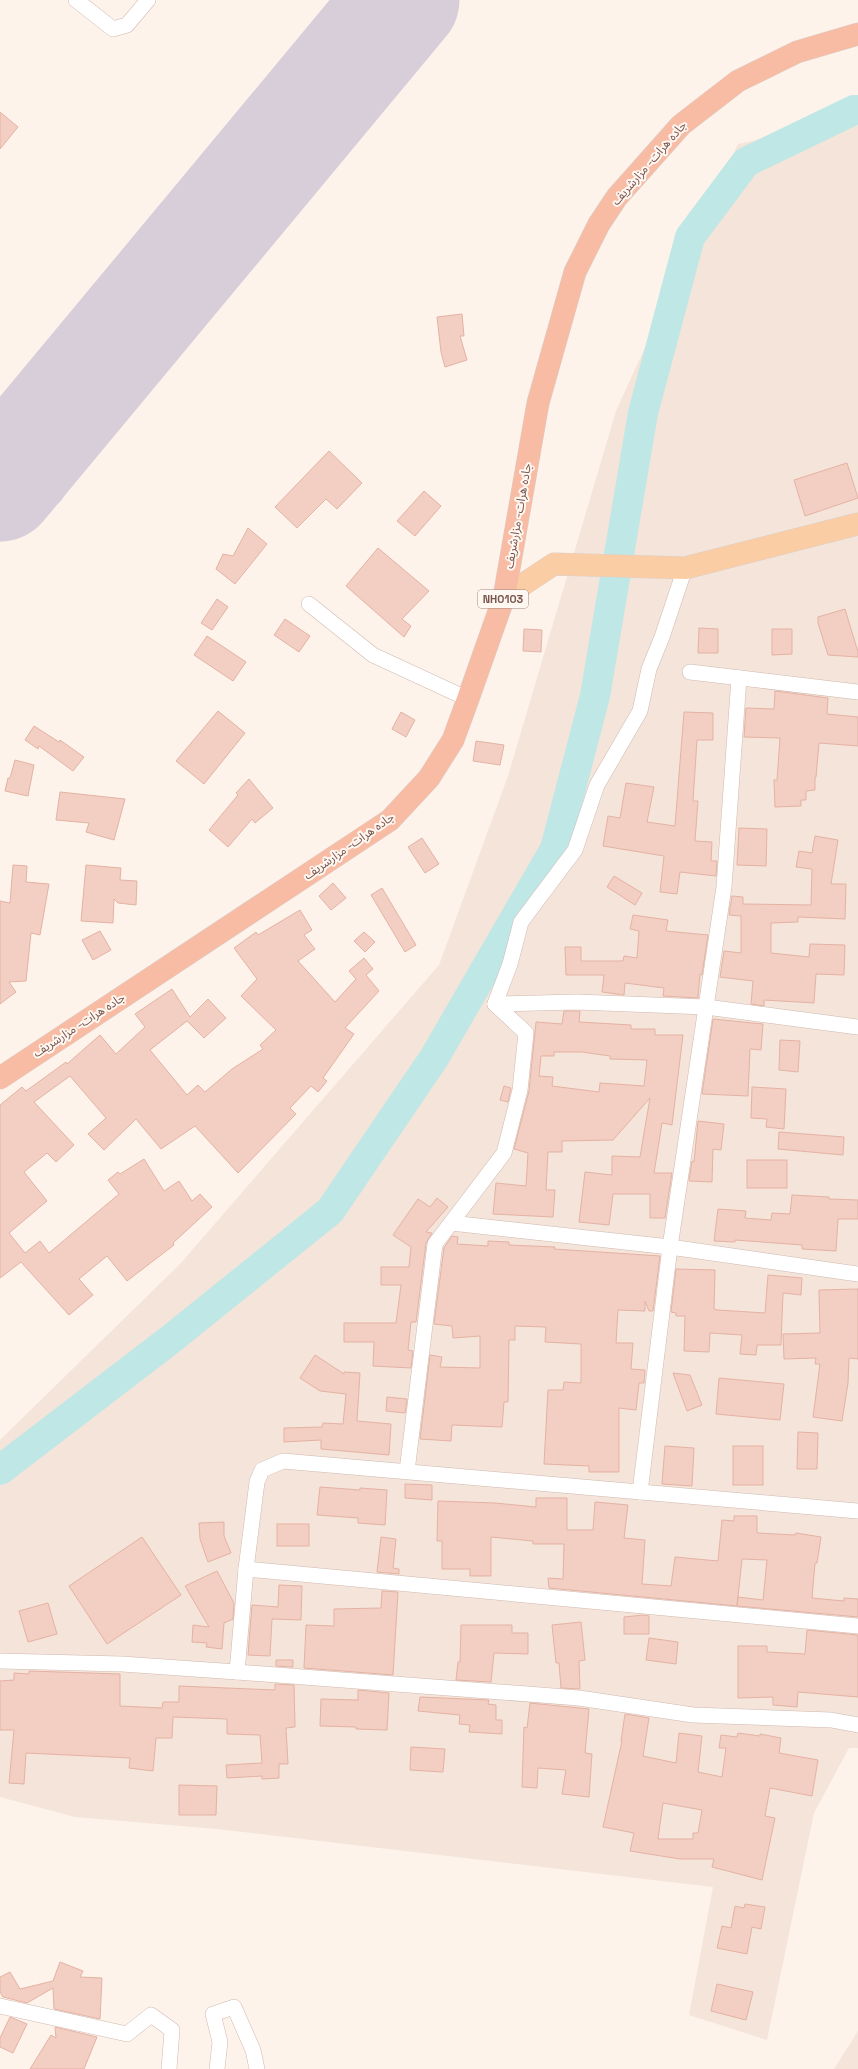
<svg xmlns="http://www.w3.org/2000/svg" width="858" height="2069" font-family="'Space Grotesk','Noto Sans Arabic',sans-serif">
<rect width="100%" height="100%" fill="#fdf3eb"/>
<g fill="#f4e4d9">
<polygon points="858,120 858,1748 849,1748 814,1813 767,2040 689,2015 713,1887 217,1829 75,1817 0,1797 0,1440 180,1264 439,965 508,776 616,411 738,144"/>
<polygon points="858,2031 858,2069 834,2069"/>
</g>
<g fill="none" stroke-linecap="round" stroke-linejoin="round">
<polyline stroke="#bfe7e6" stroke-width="30" points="0,1470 171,1339 330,1211 434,1058 555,849 595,696 643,413 690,237 746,162 854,110 858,110"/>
<polyline stroke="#d8ceda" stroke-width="45" points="18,463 44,486"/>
<polyline stroke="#d8ceda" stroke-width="113" points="0,485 403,0"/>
</g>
<g fill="#f2cec3" stroke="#e5b2a3" fill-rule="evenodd">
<polygon points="0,112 18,127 0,149"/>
<polygon points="462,314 464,336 460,336 467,360 445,367 441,352 437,317"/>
<polygon points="329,451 362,483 337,509 326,499 297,528 275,507"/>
<polygon points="847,463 858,498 805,516 794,480"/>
<polygon points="424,491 441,506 415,536 397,521"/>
<polygon points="248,528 267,544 235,584 216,569 223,554 233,556"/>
<polygon points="378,548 429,591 402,619 411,626 404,637 346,586"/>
<polygon points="217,599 228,607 212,630 201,623"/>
<polygon points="845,609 858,652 858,657 828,655 818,623 818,617"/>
<polygon points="285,619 310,636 299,652 274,635"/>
<polygon points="699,628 718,629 718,653 698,653"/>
<polygon points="524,629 542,630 541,652 523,651"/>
<polygon points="772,629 792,629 792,654 772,655"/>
<polygon points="207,636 246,662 233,681 194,655"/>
<polygon points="775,691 828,698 827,714 858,717 858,746 819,743 816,777 815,777 815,790 806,791 806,800 801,800 801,806 775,807 774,780 777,780 780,738 744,737 746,708 774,709"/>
<polygon points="218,711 245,733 204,784 176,761"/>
<polygon points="401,712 415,720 406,737 392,729"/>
<polygon points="684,712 713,713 713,740 697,740 693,801 698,801 695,841 712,842 711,861 717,861 716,876 680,872 677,894 660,892 664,856 603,846 608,816 620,818 626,783 654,787 647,822 675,826"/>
<polygon points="34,726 59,742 60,740 84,757 73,771 39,746 38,749 25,740"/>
<polygon points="476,741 504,745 500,765 473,761"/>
<polygon points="15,760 34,765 28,796 5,791 8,778 10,778"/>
<polygon points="249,779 273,808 255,823 252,819 228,847 209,830 238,795 236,793"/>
<polygon points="60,792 125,799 114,840 86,832 89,823 56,820"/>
<polygon points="739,828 767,829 766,866 737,865"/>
<polygon points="815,836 838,840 831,884 846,884 845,919 798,917 798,922 771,923 771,953 809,957 810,944 845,945 844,975 816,974 814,1003 764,1000 764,1006 751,1004 753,981 720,977 724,951 741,953 741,916 729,915 732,896 743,897 743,904 811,905 812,869 796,867 799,851 812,853"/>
<polygon points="422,838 439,864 425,873 408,847"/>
<polygon points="13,865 27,866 26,882 49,884 40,935 31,933 26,981 9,982 16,992 0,1004 0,901 10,903"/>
<polygon points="86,865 121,868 120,880 137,881 136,905 118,903 114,899 113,923 81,921"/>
<polygon points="614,876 642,893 635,905 607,887"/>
<polygon points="333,883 346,898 331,910 319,896"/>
<polygon points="382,888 416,945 405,952 371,895"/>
<polygon points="300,910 312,930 304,935 315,949 298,961 335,1002 356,979 349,971 364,958 373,969 366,975 379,991 345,1028 354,1034 323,1078 327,1081 318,1092 311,1086 290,1108 296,1114 238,1173 195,1126 161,1149 136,1119 104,1150 88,1134 106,1118 70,1076 34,1102 74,1145 56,1162 47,1153 24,1172 47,1201 9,1233 25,1253 40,1241 49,1253 119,1194 108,1180 118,1172 120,1174 144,1159 164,1191 179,1181 192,1201 200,1194 212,1207 173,1243 174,1245 127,1281 107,1256 79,1279 93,1295 69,1315 21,1262 0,1278 0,1105 22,1087 26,1091 66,1062 67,1064 100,1035 116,1054 145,1027 135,1014 172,989 190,1017 208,999 226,1018 204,1038 187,1021 150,1050 187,1095 198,1085 205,1092 232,1069 263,1049 260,1045 276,1030 241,996 257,979 234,948 256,932 258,935"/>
<polygon points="633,915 668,920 666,931 708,935 702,975 700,974 698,998 663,996 664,988 625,983 624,995 602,992 604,975 566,975 565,947 581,947 581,961 623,961 624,956 637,958 639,931 630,929"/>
<polygon points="100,931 111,950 93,960 82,940"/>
<polygon points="364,932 375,942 365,952 354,941"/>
<path d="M564 1011H580L579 1022 631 1025V1029H655V1035H683L672 1125 662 1123 654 1173H672L665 1218H650V1194H613L609 1225 579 1222 585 1172 612 1175V1156L640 1157 650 1098 613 1140 562 1141V1152H548L546 1190H555L553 1217 493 1214 496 1183 526 1186 528 1153 514 1149 529 1091 536 1022 562 1024ZM554 1052H582L610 1056V1059L647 1060 644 1086 600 1083 599 1092 552 1086 553 1077 539 1076 541 1056H554Z"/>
<polygon points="713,1019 763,1024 761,1050 750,1049 748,1096 702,1094"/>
<polygon points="780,1040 800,1041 798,1072 779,1070"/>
<polygon points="504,1086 511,1088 508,1102 500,1100"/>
<polygon points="752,1087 786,1089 784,1129 766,1127 767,1119 751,1118"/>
<polygon points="698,1121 724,1124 721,1150 713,1149 712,1182 689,1181 692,1161 694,1162"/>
<polygon points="779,1132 844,1137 843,1155 778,1149"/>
<rect x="747" y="1160" width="40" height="28"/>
<polygon points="792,1195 829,1197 829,1199 858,1200 858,1219 838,1219 836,1251 802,1249 802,1245 735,1240 735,1242 714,1241 718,1209 746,1211 745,1218 771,1220 772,1213 790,1214"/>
<polygon points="437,1198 448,1207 426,1232 432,1233 426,1243 416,1322 411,1322 408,1350 413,1351 411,1368 373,1366 374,1342 344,1342 344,1323 396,1323 401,1285 381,1285 381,1267 409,1267 411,1247 393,1235 418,1199 430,1207"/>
<polygon points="452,1236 458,1237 457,1244 488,1246 488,1241 509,1242 509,1245 555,1247 554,1249 660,1256 653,1311 649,1311 645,1301 645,1311 618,1310 616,1343 633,1343 631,1369 645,1370 644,1383 639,1383 636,1410 619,1408 619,1472 589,1472 589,1466 544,1464 548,1390 563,1390 564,1382 581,1383 581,1344 545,1342 546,1327 515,1326 515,1340 509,1340 508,1402 504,1402 502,1427 452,1425 451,1441 420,1439 430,1355 442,1357 440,1367 480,1368 480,1336 453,1338 452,1326 434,1324 444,1248"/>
<polygon points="676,1269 715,1270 714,1309 718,1310 765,1313 768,1275 802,1278 801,1295 783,1293 781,1345 757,1345 756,1355 740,1354 742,1335 710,1333 709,1352 684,1351 685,1316 676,1316 676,1313 671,1312"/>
<polygon points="858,1289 858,1359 849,1358 848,1383 842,1421 813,1417 820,1364 815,1364 816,1358 784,1359 783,1334 820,1333 819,1290"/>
<polygon points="315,1355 344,1374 344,1372 360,1373 357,1421 391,1424 389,1455 321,1449 321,1440 284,1442 284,1428 322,1427 323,1423 343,1424 346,1394 320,1391 300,1378"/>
<polygon points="673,1373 690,1375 702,1405 687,1411"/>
<polygon points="719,1378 784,1384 780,1420 716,1414"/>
<polygon points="387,1397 407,1399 405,1413 386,1411"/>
<polygon points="798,1432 818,1433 817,1469 797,1469"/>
<polygon points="665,1446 694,1448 692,1486 662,1484"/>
<rect x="733" y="1446" width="30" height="39"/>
<polygon points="405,1484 432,1485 432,1500 405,1498"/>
<polygon points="320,1487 360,1490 360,1488 387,1490 385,1525 358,1523 358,1518 317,1515"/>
<polygon points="536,1498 567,1498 567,1530 593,1530 595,1502 628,1505 624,1538 645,1540 642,1584 671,1586 675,1557 718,1561 722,1520 734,1521 734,1516 757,1516 757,1533 795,1535 796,1533 821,1537 817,1563 815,1563 812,1598 844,1601 844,1598 858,1599 858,1617 737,1606 738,1597 763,1600 767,1560 742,1559 737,1606 549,1588 548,1578 563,1579 564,1544 533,1544 533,1541 491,1537 491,1576 470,1576 470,1569 442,1569 442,1541 437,1541 438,1501 495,1503 536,1507"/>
<polygon points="224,1522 224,1536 231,1553 208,1562 200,1539 199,1523"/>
<rect x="277" y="1524" width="32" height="22"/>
<polygon points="142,1537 181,1595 107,1644 69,1586"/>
<polygon points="381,1537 396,1539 393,1568 399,1569 399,1574 377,1572"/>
<polygon points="217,1571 234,1603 233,1619 224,1623 222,1649 206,1647 207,1643 192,1642 193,1625 209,1627 185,1586"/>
<polygon points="279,1585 302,1586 301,1620 272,1619 270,1656 248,1655 252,1605 278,1607"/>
<polygon points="382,1591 398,1592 393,1675 304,1668 306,1625 334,1626 334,1609 381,1608"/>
<polygon points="48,1603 57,1634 28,1642 19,1611"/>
<polygon points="643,1615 649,1616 649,1634 624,1634 624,1617"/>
<polygon points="581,1622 585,1660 579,1661 580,1689 561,1688 559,1663 556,1663 552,1625"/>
<polygon points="461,1625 512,1625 512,1633 528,1633 528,1654 494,1653 491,1682 456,1680 458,1662 460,1662"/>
<polygon points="807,1630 858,1635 858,1697 798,1692 797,1707 773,1705 773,1697 738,1698 738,1646 767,1646 767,1652 805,1654"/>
<polygon points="649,1638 678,1642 676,1664 646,1660"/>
<polygon points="276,1660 293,1660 293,1667 276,1666"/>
<polygon points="29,1671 120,1674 120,1706 162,1708 163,1702 179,1702 179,1686 275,1690 275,1684 294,1685 295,1727 286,1728 288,1764 279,1764 279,1778 262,1779 262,1776 227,1778 226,1765 262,1763 260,1735 227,1734 227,1719 173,1717 172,1738 156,1738 153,1771 129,1768 130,1758 26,1753 24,1784 9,1783 14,1730 0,1730 0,1681 14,1680 14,1673 29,1674"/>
<polygon points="358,1690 389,1693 387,1730 356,1729 356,1727 320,1726 321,1699 358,1700"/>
<polygon points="420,1697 489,1700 488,1704 496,1705 496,1720 502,1720 502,1734 469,1732 470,1725 459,1724 460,1715 418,1711"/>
<polygon points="530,1703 589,1709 585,1753 592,1754 589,1797 562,1794 566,1770 538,1768 537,1788 522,1787 524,1727 527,1728"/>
<path d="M625 1714 649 1718 643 1756 676 1763 679 1733 702 1736 698 1772 722 1777 726 1748H719L721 1735 737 1737 738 1733 760 1736V1734L781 1738 779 1753 818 1760 812 1796 770 1788 765 1816 775 1818 762 1880 712 1867 714 1859H680L630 1851 634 1833 603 1827 622 1741H621ZM663 1803 702 1810 698 1833H693V1839H658Z"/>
<polygon points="411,1747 445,1749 443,1772 410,1770"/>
<polygon points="179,1785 217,1786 216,1815 179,1815"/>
<polygon points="745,1904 765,1907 761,1929 752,1927 747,1954 717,1948 722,1926 731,1928 735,1906 744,1908"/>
<polygon points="60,1962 83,1971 80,1977 102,1978 100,2019 54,2009 53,1988 27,2003 3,1997 0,1992 0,1977 10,1972 20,1989 53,1981"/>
<polygon points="717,1984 753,1992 746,2020 711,2011"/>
<polygon points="10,2017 27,2024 13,2053 0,2047 0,2038"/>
<polygon points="55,2027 97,2037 84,2069 30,2069 51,2035 56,2038"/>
</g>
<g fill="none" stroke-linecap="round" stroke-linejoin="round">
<defs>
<g id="minor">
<polyline points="76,0 113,29 127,25 148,0"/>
<polyline points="309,604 373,655 468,699"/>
<polyline points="690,672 858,692"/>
<polyline points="495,1004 510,964 521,922 575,850 597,785 640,711 649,669 662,637 685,568"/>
<polyline points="495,1004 577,1002 706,1007 858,1027"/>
<polyline points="451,1223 670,1247 858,1274"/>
<polyline points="407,1471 435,1244 504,1153 520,1090 526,1033 495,1004"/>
<polyline points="640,1492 670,1247 724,887 739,678"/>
<polyline points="246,1569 858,1626"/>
<polyline points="0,1661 122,1664 237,1672 579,1698 693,1715 831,1720 858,1725"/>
<polyline points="237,1672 246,1569 257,1482 262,1470 283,1461 858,1511"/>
<polyline points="0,2006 127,2034 151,2015 172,2030 169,2069"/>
<polyline points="217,2069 220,2042 213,2014 234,2007 253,2050 257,2069"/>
</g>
<polyline id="primary" points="504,597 554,564 685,568 858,524"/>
<polyline id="trunk" points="0,1078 390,820 429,778 453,740 468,699 504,597 538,403 575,272 599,224 617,197 681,125 738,81 797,52 858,34"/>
</defs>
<use href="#minor" stroke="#d0b9b0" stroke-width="16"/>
<use href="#primary" stroke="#d9d0cd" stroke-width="23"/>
<use href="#trunk" stroke="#d9d0cd" stroke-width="23"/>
<use href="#minor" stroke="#fff" stroke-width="15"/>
<use href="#primary" stroke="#facda5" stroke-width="22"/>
<use href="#trunk" stroke="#f8bca4" stroke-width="22"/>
</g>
<g text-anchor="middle" stroke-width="4" stroke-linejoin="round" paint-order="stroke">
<rect fill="#fff8f2" stroke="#a1877e" stroke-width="1" x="478" y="590" width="50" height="18" rx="3"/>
<g font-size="11" font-weight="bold" fill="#79564d">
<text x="503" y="603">NH0103</text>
</g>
<g font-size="12" fill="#79564d" stroke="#fff8f2">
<text transform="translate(649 163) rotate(-49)" y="4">جاده هرات- مزارشریف</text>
<text transform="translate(518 516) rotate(-80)" y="4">جاده هرات- مزارشریف</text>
<text transform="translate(349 846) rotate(-35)" y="4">جاده هرات- مزارشریف</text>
<text transform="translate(79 1025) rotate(-33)" y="4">جاده هرات- مزارشریف</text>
</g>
</g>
</svg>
